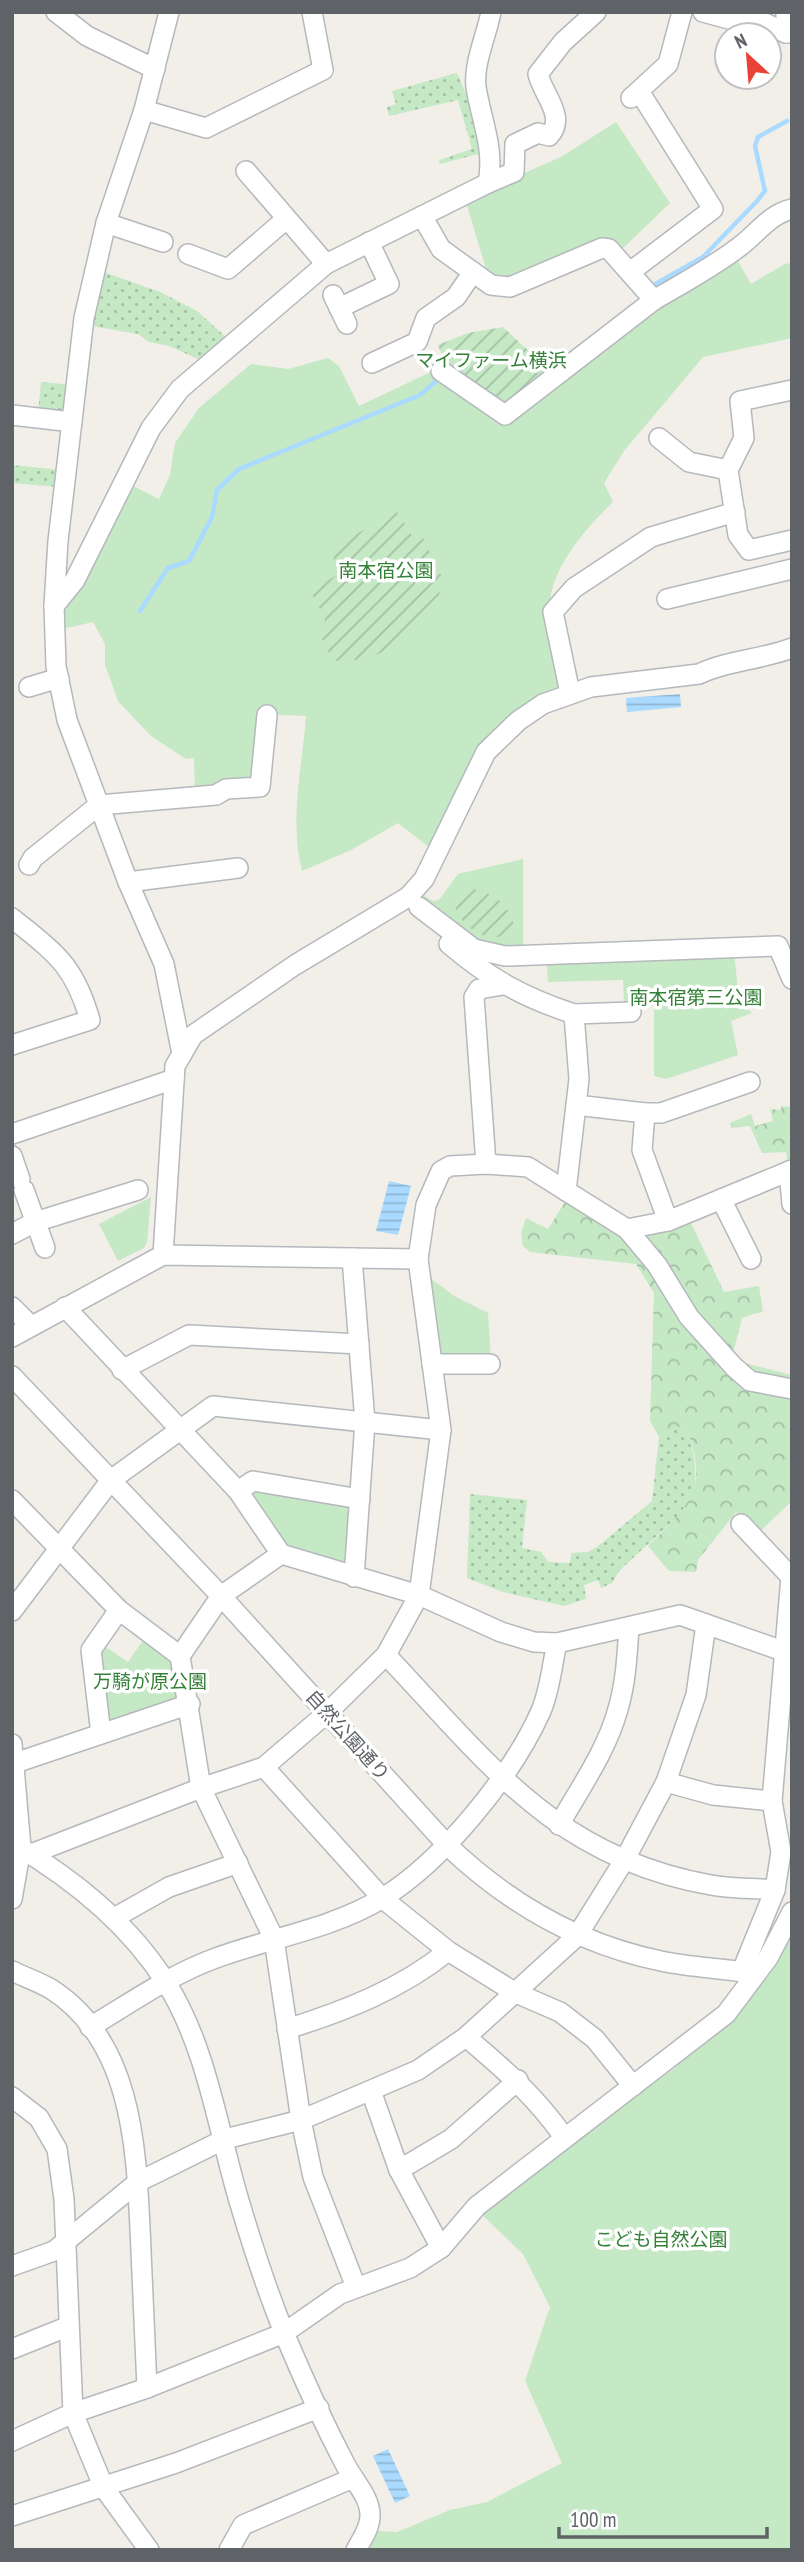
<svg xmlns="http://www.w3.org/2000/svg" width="804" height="2562" font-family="'PT Sans Narrow','Noto Sans JP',sans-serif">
<defs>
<pattern id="grass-dots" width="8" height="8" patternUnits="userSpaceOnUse" patternTransform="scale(1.75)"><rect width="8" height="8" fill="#c5e8c5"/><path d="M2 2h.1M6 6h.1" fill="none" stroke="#a3c0a4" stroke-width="1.8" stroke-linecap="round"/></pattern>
<pattern id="forest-crowns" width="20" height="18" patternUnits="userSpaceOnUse" patternTransform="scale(1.75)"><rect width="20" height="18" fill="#c5e8c5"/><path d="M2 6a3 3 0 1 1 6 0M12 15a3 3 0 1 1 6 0" fill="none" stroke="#a3c0a4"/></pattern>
<pattern id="garden-furrows" width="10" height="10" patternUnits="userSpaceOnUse" patternTransform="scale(1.75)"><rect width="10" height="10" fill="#c5e8c5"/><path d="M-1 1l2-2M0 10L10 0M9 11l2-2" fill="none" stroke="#a3c0a4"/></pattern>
<pattern id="water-rules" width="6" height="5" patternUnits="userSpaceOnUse" patternTransform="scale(1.75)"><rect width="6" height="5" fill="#aadaff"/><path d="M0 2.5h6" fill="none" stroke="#8eb4d2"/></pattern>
</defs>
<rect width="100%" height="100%" fill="#f1efe8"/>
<g fill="url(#grass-dots)">
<polygon points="457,73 466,94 470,94 478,147 482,153 440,164 439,160 472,149 458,100 389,116 387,107 396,104 392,91"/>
<polygon points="98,270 160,292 197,311 229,340 205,362 169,346 149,342 138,334 86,325"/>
<polygon points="41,382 73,385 70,417 38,413"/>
<polygon points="12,465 61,470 59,487 12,483"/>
<path d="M679 1427 687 1430C695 1452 700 1484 689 1506L619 1571 612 1583 601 1588 598 1580 584 1585 586 1599 564 1606 503 1592 467 1578 470 1494 527 1500 522 1548 541 1552 548 1562 570 1563 571 1553 588 1552 597 1547 652 1501 659 1437Z"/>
</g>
<g fill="url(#forest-crowns)">
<polygon points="781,1106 790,1107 792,1167 788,1168 786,1152 762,1153 750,1126 732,1128 730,1123 751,1114 755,1126 773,1121 770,1109 781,1110"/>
<path d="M565 1202 625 1235 690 1221 724 1292 759 1286 763 1311 742 1318 733 1353 740 1362 792 1375V1501L756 1535 736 1512 698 1560 696 1572 669 1571 648 1546C688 1506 710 1491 687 1430L679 1427 659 1437 650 1421 654 1293 636 1264 530 1252 523 1246 521 1233 526 1218 548 1229Z"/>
</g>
<g fill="#c5e8c5">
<polygon points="616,122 670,203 618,253 510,280 492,279 486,269 465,199 561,157"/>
<path d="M735 256 751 284 785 264 792 263V338L703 357 624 451 604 483 613 502C588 526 554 564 550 601 547 627 560 660 565 686L509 718 479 746 430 848 398 823 351 850 302 871C289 819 302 769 306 716L261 714 255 779 195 790 194 758 186 759 151 736 118 701 105 665V644L93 622 58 630 59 606 127 483 159 499 170 475 175 443 199 408 251 364 288 369 328 358 339 366 359 406 435 370 501 414 651 309Z"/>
<polygon points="523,859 523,949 487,948 419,897 421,894 433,901 439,900 458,874"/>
<polygon points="734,952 739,1000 752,1013 731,1021 738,1055 666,1079 654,1076 654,1006 624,1005 623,980 548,982 547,959"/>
<polygon points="151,1197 147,1242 144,1248 118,1261 99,1224"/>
<polygon points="425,1274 454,1296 488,1313 491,1359 439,1360"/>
<polygon points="255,1486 356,1502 350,1571 284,1551 244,1492"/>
<polygon points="144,1639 176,1660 184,1700 105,1728 100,1643 128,1662"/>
<polygon points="792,1935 792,2550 369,2550 378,2531 397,2532 450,2510 487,2502 562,2463 525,2381 550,2307 523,2254 480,2213 548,2159 675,2068 769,1976"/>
</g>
<g fill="url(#garden-furrows)">
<polygon points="503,327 551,372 505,406 446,366 438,345 468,333"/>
<polygon points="397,512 412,536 420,532 442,577 439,595 386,650 369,659 333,661 322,639 325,619 310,590 339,574 330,548"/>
<path d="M464 887C489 891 509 900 514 927 494 951 461 929 454 904Z"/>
</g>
<g fill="url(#water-rules)">
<polygon points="680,694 681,707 627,712 626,698"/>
<polygon points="389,1181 411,1186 398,1235 376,1231"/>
<polygon points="388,2449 410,2496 395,2503 373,2456"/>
</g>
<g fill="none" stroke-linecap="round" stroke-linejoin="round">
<g stroke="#aadaff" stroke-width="4.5">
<polyline points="650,287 703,257 757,201 765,191 755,146 758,137 787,121"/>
<polyline points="140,611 168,568 189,561 212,517 217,490 239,469 420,395 441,377"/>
</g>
<defs>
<g id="minor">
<polyline points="56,12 87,36 155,69"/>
<polyline points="169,12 144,110 106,223 84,318 58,541 54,606 56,666 67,720 128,882 164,964 182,1054"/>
<polyline points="703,12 740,22 765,23 786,33 792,33"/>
<polyline points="786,33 786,12"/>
<polyline points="631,98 668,64 682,12"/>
<polyline points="144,110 206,128 323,70 312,12"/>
<polyline points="246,171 326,264"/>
<path d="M488 183 514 172 515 144 538 133 549 136C567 117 543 95 538 74L563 42 596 12"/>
<path d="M422 216 441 249 491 285 510 287 602 248 609 249 654 300C683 283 713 267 739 247 758 233 768 215 792 209"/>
<polyline points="106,223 163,242"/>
<polyline points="188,254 228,269 285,220"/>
<polyline points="630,272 713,209 639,91"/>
<polyline points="333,295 347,324"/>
<polyline points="339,308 389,284 369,242"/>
<polyline points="372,363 417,342 426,318 456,297 473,272"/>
<polyline points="441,371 505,415 654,300"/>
<polyline points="792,390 740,401 744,438 728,470 738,535 749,550 792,540"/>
<polyline points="12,415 72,422"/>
<polyline points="659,438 689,462 728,470"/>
<polyline points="667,599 792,569"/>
<path d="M54 606 75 580 151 428 180 389 326 264 488 183C495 148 481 120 476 87 473 64 487 34 491 12"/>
<polyline points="29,687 59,678"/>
<polyline points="570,693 553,612 574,588 651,537 735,512"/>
<polyline points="29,865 33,858 99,805 216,795 226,789 260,787 267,715"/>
<polyline points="128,882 238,868"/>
<polyline points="419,907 474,949 505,956 778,946 792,979"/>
<path d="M12 918C55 953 74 964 90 1020L12 1045"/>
<path d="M449 944C490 979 523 997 574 1014L579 1079 566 1191"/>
<polyline points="574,1014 631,1012"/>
<polyline points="576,1105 645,1113 642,1150 668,1221"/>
<polyline points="645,1113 661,1113 750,1082"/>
<polyline points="12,1134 174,1079"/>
<polyline points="12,1156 20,1179"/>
<polyline points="486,1164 474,997 479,989 503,985"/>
<polyline points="789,1171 792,1204"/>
<polyline points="24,1190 45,1248"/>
<polyline points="721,1199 751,1259"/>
<polyline points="627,1229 657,1265 689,1317 734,1367 750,1381 792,1389"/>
<polyline points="12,1234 35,1222 138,1190"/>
<path d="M163 1255 175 1066 193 1035 295 965 408 897 424 879 486 752 518 721 543 704 591 687 699 674C728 660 761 660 792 648"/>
<polyline points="352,1258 365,1422 354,1577"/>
<polyline points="12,1307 31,1326"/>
<polyline points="65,1307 238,1491 281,1554"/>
<polyline points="12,1337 163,1255 418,1259"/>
<polyline points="432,1364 490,1364"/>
<polyline points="122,1370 189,1335 359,1344"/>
<path d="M12 1376 221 1596 448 1846C509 1904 578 1944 661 1961 692 1968 725 1968 756 1974"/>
<polyline points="238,1491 253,1481 360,1499"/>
<polyline points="12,1500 119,1610 180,1656"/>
<polyline points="741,1524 791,1577 772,1801 781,1852 775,1890 742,1971"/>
<polyline points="12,1611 111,1480 213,1406 441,1430"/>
<path d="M386 1655C487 1762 556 1858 711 1885 731 1889 753 1888 775 1890"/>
<polyline points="101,1734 91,1650 119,1610"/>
<polyline points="12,1744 21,1848 12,1899"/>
<polyline points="12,1764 190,1704"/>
<polyline points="264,1767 382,1898 448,1951 516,1993 560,2012 595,2039 633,2086"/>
<polyline points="666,1782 713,1795 772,1801"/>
<path d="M559 1825C580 1788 607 1750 618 1709 626 1682 627 1655 629 1628"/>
<path d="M12 1843C72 1878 130 1925 167 1984 208 2050 218 2132 240 2204 253 2248 268 2293 285 2335 303 2378 323 2422 345 2464 353 2480 371 2498 370 2516 370 2528 362 2539 356 2550"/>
<polyline points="31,1854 201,1788 264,1767 327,1713 386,1655 419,1595 441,1430 418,1259 426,1205 441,1171 450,1166 486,1164 528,1167 627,1229 668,1221 792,1170"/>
<polyline points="114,1918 169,1887 238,1863"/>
<path d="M12 1971C25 1977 39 1982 51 1989 131 2040 136 2144 140 2228 142 2282 145 2335 147 2388"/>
<path d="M90 2027C131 2003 171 1974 216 1958 270 1938 331 1929 381 1899 442 1862 512 1776 541 1711 550 1690 552 1665 557 1643"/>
<path d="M287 2029C345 2011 401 1989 448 1951"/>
<path d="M466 2037C503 2068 536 2097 564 2137"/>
<polyline points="371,2091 399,2170 441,2248"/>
<polyline points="12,2097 39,2118 57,2149 64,2199 73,2413 104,2488 149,2550"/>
<polyline points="399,2170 451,2139 518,2080"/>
<polyline points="12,2266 54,2251 138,2182 225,2139 301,2120 418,2070 466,2037 577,1936 625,1859 666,1782 696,1695 706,1624"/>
<polyline points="356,2287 313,2177 301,2120 274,1939 201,1788 180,1656 221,1596 281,1554 419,1595 501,1632 534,1642 557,1643 680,1615 783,1651"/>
<polyline points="12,2349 69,2326"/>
<polyline points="12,2441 73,2413 147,2388 284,2333 340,2294 410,2268 441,2248 477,2206 726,2014 768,1958 792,1912"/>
<polyline points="12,2516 176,2463 319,2408"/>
<polyline points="229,2550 243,2525 353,2478"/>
</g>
</defs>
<use href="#minor" stroke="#b5b8bc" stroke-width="22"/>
<use href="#minor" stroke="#fff" stroke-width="19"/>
</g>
<g text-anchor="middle" stroke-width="7" stroke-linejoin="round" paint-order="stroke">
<g font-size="19" fill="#348238" stroke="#fff">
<text x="491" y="367">マイファーム横浜</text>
<text x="386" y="577">南本宿公園</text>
<text x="696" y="1004">南本宿第三公園</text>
<text x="150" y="1688">万騎が原公園</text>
<text x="661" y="2246">こども自然公園</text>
</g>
<g font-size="19" fill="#5f6368" stroke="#fff">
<text transform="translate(348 1735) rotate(48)" y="7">自然公園通り</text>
</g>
</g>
<rect width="804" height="2562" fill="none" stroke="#5f6368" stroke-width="28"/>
<g transform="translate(748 56) rotate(334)"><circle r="33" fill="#ffffff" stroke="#bfc1c3" stroke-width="2"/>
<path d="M0-5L12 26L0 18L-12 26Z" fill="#ea4335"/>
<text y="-10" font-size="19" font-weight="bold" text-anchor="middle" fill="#5f6368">N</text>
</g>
<path d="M559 2527v10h208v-10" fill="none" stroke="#5f6368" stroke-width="3.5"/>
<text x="570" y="2527" font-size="21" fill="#5f6368" stroke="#ffffff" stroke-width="5" paint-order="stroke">100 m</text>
</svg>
